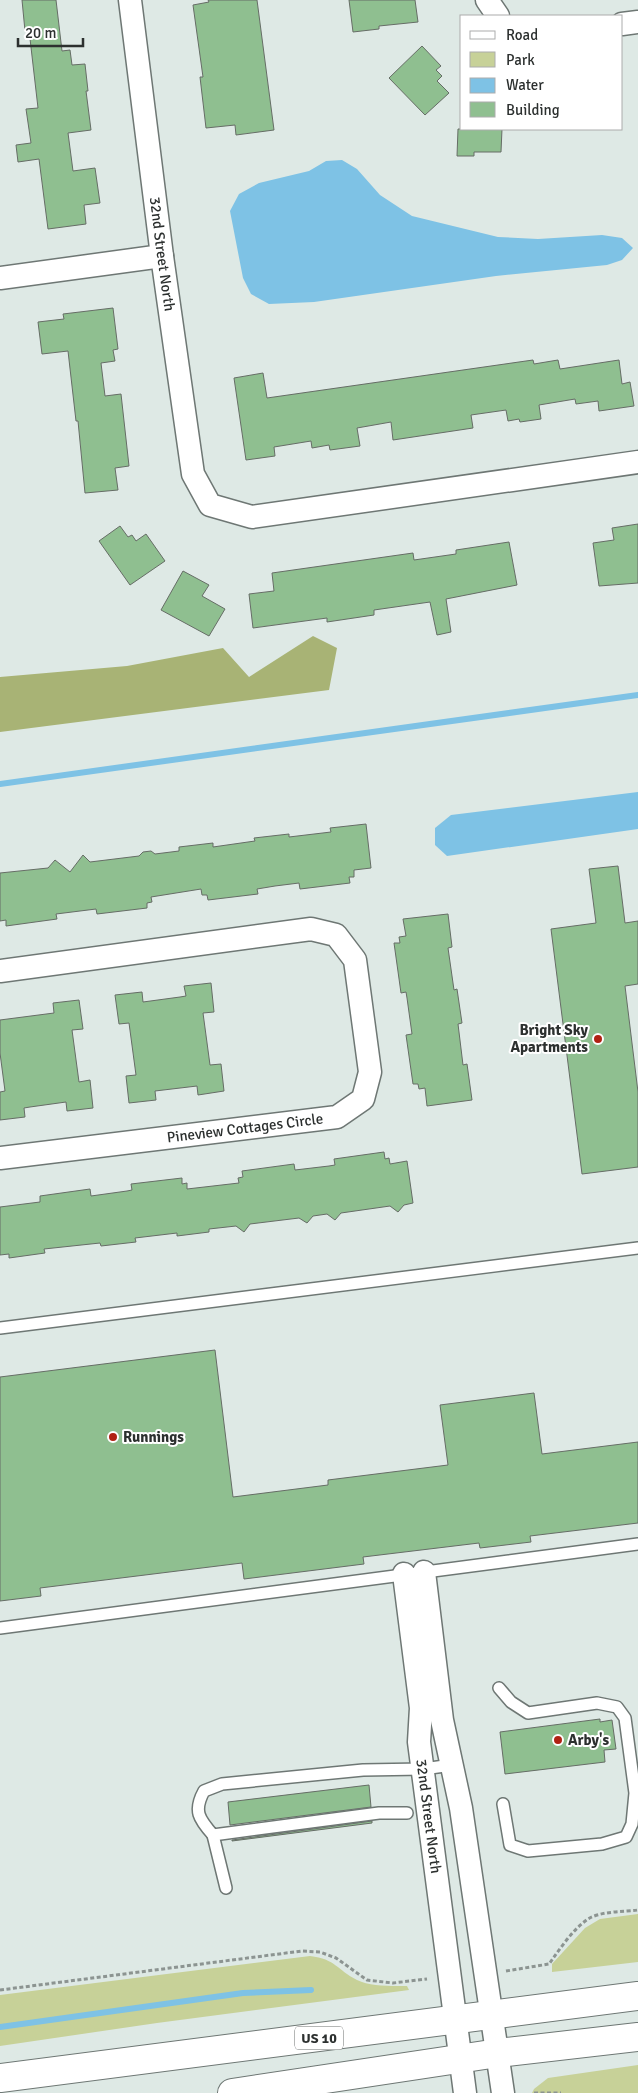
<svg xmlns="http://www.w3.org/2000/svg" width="638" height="2093" font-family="Signika,sans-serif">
<rect width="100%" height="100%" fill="#dee9e5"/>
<g fill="#c7d198">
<polygon points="638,1914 638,1962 552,1972 552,1964 585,1928 600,1919"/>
<path d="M310 1956C336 1959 337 1970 357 1980 371 1987 392 1986 407 1986L409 1990 157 2023 0 2046V1995Z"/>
<polygon points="638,2065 638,2093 532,2093 534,2089 548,2078"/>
</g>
<polygon fill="#a8b375" points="313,636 337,648 329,690 0,732 0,677 127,666 223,648 249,677"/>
<g fill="#7ec2e5">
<polygon points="342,160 357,169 380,195 412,216 498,237 538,239 602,235 622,238 633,248 622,260 607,265 496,276 314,302 269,304 251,294 243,278 230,211 239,194 259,183 309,171 326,161"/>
<polygon points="638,792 638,829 447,856 435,845 435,828 451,815"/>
</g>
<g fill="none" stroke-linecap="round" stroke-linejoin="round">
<g stroke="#7ec2e5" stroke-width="6">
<polyline points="0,784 638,695"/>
<polyline points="0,2027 243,1993 311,1990"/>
</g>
</g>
<g fill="#8fbf90" stroke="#666d66">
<polygon points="22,0 56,0 62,51 70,50 72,65 85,64 88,91 86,91 91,130 68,133 73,171 95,168 100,203 84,205 86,224 48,229 39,159 18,162 16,145 31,143 26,109 38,108 29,30 25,31"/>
<polygon points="208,0 257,0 274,130 236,135 235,125 206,128 200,77 203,77 193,5 209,2"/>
<polygon points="349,0 415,0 418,22 379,26 379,29 353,32"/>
<polygon points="422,46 441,66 436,70 442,76 437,81 449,93 425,115 389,78"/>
<polygon points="458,129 502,129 501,152 474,152 474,156 457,156"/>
<polygon points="113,308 118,349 113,350 115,361 101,363 105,396 121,394 129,466 115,468 118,490 85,493 78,421 76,421 68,351 42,354 38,322 64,319 63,314"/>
<polygon points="533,360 534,364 558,360 560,369 619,360 622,384 630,382 634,406 599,411 598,401 576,404 575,399 539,405 541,419 520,422 519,419 508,421 506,410 471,415 473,428 393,440 391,422 357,428 360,446 330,450 329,445 312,448 311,441 274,447 275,456 246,460 234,378 263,373 267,398"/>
<polygon points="638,524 638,583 599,586 593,543 614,540 612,528"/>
<polygon points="120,526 128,537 132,535 136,541 146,534 165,561 130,585 99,541"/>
<polygon points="509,542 517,585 446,599 451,632 437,635 430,602 374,610 374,615 327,622 327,618 253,628 249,594 274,591 272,573 413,553 414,560 456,554 456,550"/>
<polygon points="183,571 209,585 202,596 225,609 209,636 161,610"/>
<polygon points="366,824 371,868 354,870 354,877 349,877 350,883 300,889 299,883 275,886 257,889 258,894 208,900 207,895 202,895 201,889 151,897 152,902 147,903 147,908 97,914 96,909 56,914 57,919 6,926 6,920 0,921 0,873 48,868 55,860 70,872 83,855 90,862 139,856 143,852 151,851 155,854 179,851 179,847 213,843 213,847 255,841 254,838 289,834 289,837 331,832 330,828"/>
<polygon points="618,866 625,923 638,921 638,984 625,986 638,1092 638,1167 582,1174 551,929 596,923 589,869"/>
<polygon points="448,914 452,947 448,948 454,990 457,989 462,1023 458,1024 463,1065 467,1064 472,1100 427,1106 425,1088 419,1089 418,1084 413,1084 406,1035 412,1034 407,998 406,992 401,993 394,943 400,943 399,937 406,936 403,919"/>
<polygon points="211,983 214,1012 203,1013 210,1065 221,1064 224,1091 198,1095 197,1086 155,1091 156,1100 129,1103 126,1076 136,1075 129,1023 119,1024 115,995 142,992 143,1002 180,997 186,996 184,986"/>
<polygon points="79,1000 83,1029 72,1030 79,1082 90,1080 93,1108 67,1111 66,1102 30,1107 24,1108 25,1117 0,1120 0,1092 5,1091 0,1053 0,1020 54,1013 53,1003"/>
<polygon points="384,1152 385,1159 389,1158 390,1164 407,1161 413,1203 404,1205 398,1212 390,1206 341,1213 335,1220 327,1214 313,1216 307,1223 299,1218 250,1224 244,1232 236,1226 209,1229 209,1232 177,1236 177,1233 135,1238 136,1242 101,1246 100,1243 44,1249 45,1253 9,1258 9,1254 0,1255 0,1207 40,1202 40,1196 90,1189 91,1196 127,1191 132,1190 131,1184 182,1178 182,1184 187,1183 187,1189 239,1183 238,1178 243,1177 242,1171 294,1164 295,1170 329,1166 335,1165 334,1159"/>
<polygon points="215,1350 233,1497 328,1485 328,1480 448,1465 440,1405 534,1393 542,1454 638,1442 638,1523 530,1536 531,1542 480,1548 479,1543 363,1557 364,1564 244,1579 242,1563 40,1588 41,1596 0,1601 0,1377"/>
<polygon points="600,1719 600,1722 612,1720 616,1749 604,1750 605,1762 505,1774 500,1732"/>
<polygon points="369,1785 371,1807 230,1825 228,1802"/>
<polygon points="372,1821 372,1823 232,1841 232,1840"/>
</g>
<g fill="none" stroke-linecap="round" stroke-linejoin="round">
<defs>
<g id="lane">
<polyline points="0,1328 638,1248"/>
<polyline points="0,1628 638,1544"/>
<polyline points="499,1688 511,1702 528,1713 597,1703 617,1707 625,1718 635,1793 632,1824 626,1837 602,1844 528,1851 510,1845 503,1804"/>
<path d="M407 1813H379L213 1835C199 1819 193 1811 204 1791L222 1784 363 1770 423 1769 452 1765"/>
<polyline points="213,1835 226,1888"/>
</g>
<g id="street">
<path id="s1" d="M130 0 162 256 193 474 210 505 252 517 638 462"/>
<polyline points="487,0 498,16"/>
<polyline points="622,24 638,22"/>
<polyline points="0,278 162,256"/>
<polyline points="0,971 311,929 336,935 355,960 370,1072 363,1099 337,1117 0,1158"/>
<polyline points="424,1572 442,1720 461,1808 503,2093"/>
<path id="s2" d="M404 1574 421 1708 419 1742 465 2093"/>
</g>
<g id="primary">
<polyline points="0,2078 638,1996"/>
<polyline points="232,2093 498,2053 638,2037"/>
</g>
</defs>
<use href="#lane" stroke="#6e7774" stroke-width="14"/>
<use href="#street" stroke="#6e7774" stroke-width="25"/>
<use href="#primary" stroke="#6e7774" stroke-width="30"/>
<g stroke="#8c9491" stroke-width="3" stroke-dasharray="4 2.5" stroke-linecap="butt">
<path d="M506 1971 549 1964C560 1949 572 1930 588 1919 601 1911 623 1912 638 1910"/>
<polyline points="0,1990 302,1951 320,1952 336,1958 367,1980 393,1983 427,1979"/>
<polyline points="534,2093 561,2093"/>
</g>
<use href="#lane" stroke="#fff" stroke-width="11"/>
<use href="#street" stroke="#fff" stroke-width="22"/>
<use href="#primary" stroke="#fff" stroke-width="28"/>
</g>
<g fill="#b02113" stroke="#fff" stroke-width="2">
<circle cx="598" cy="1039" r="5"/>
<circle cx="113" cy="1437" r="5"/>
<circle cx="558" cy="1740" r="5"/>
</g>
<g text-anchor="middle" stroke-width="4" stroke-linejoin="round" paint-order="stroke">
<rect fill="#fff" stroke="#6b6e6d" stroke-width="1" x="295" y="2026.5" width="48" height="23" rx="4"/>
<g font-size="14" font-weight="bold" fill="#2c302f">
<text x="319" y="2043">US 10</text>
</g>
<g font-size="15" fill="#2c302f" stroke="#fff">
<text dy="5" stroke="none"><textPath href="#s1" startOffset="256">32nd Street North</textPath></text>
<text transform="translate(245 1128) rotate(-7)" y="5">Pineview Cottages Circle</text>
<text dy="5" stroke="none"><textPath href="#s2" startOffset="244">32nd Street North</textPath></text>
</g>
<g font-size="15" font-weight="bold" fill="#2c302f" stroke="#fff" text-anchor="start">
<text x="588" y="1035" text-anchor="end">Bright Sky<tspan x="588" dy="17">Apartments</tspan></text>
<text x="123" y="1442">Runnings</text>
<text x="568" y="1745">Arby's</text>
</g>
</g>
<rect x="460" y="15" width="162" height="115" fill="#ffffff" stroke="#abacac"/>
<rect x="470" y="31" width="25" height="8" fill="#ffffff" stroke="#abacac"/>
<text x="506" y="40" font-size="15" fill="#2c302f">Road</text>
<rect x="470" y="52" width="25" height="15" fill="#c7d198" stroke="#abacac"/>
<text x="506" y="65" font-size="15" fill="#2c302f">Park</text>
<rect x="470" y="78" width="25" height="15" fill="#7ec2e5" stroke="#abacac"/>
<text x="506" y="90" font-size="15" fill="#2c302f">Water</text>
<rect x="470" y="102" width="25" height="15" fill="#8fbf90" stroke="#abacac"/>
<text x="506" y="115" font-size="15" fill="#2c302f">Building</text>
<path d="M18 38v8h65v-8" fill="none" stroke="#2c302f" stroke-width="2.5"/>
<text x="25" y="38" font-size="15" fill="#2c302f" stroke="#ffffff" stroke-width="4" paint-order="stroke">20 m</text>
</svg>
